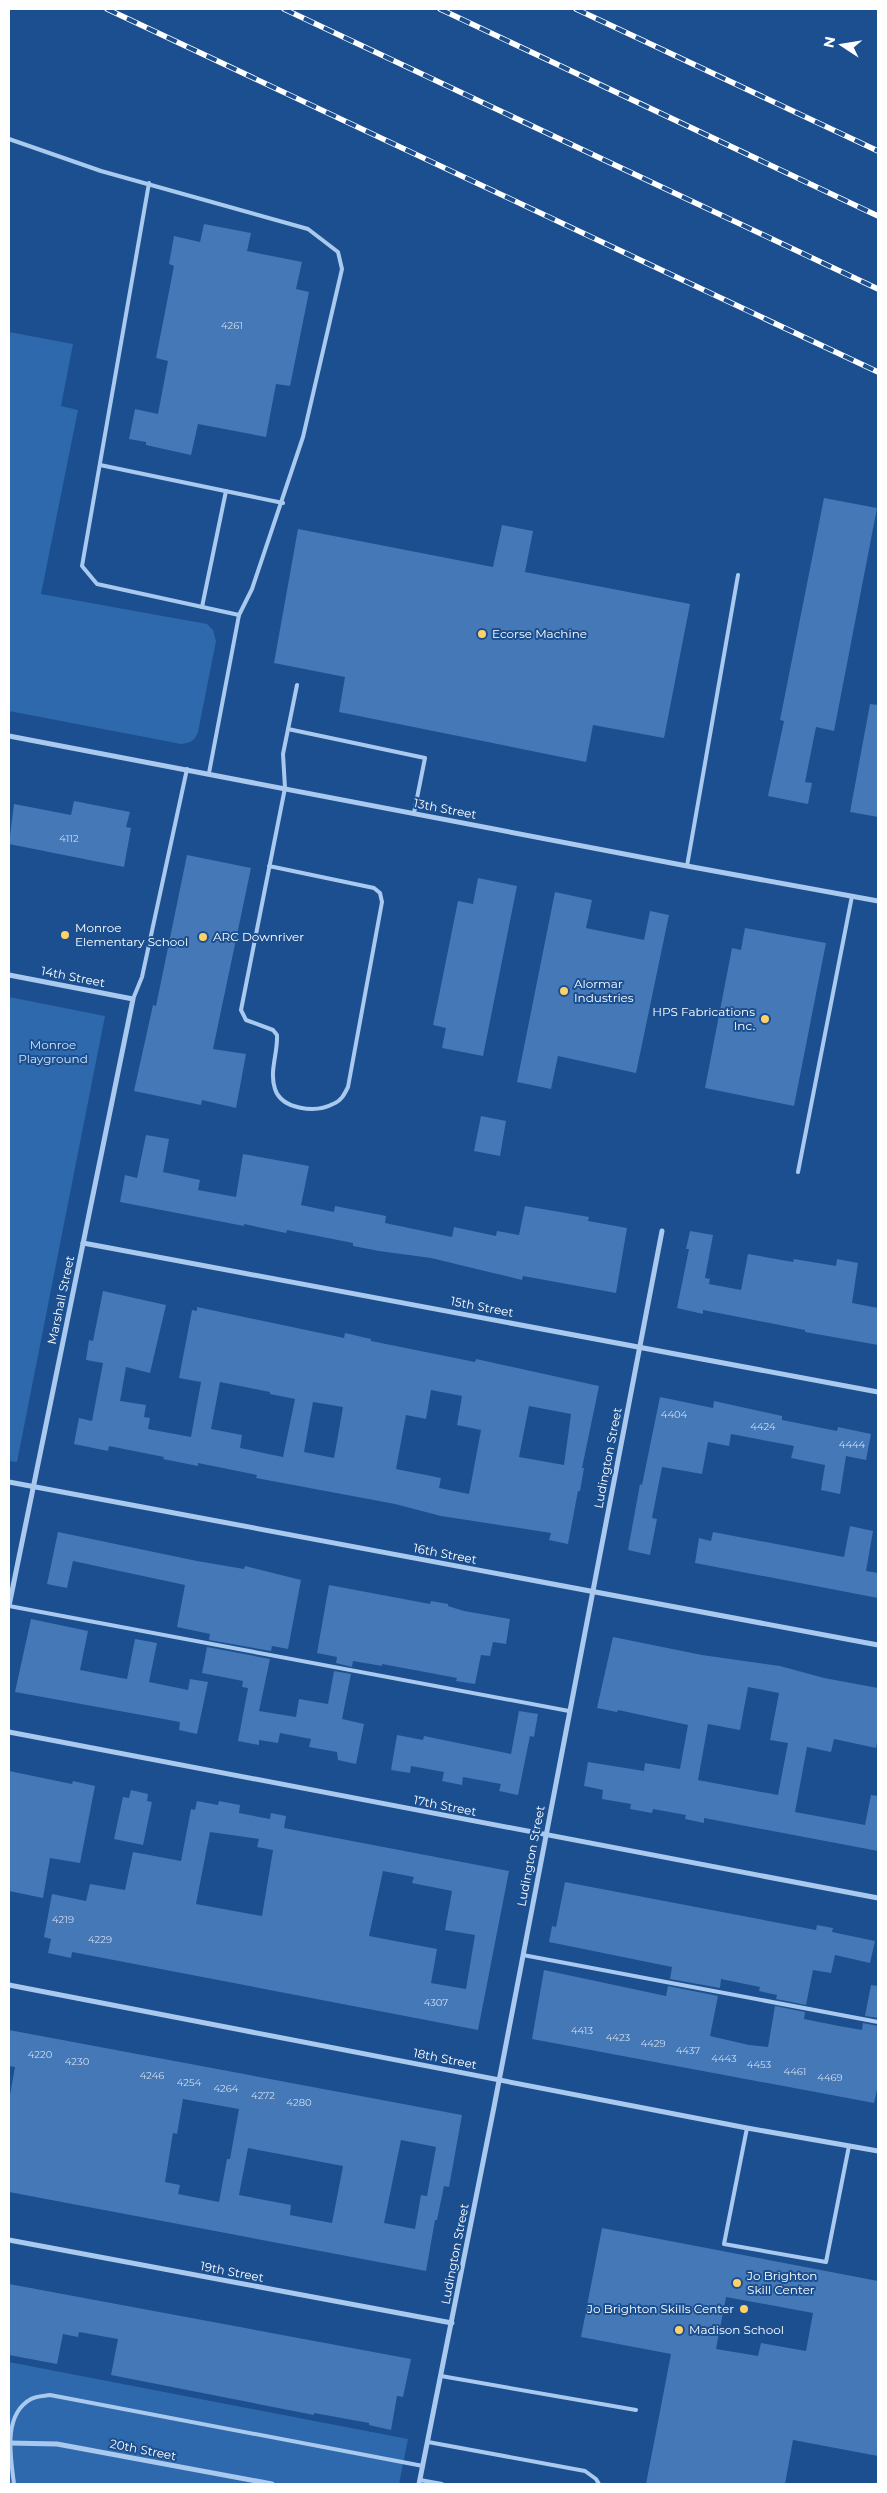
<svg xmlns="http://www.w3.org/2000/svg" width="887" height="2493" font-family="Montserrat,sans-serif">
<rect width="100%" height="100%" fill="#1b4f8f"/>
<g fill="#2e69ad">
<path d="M9 332 73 344 61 406 78 410 41 594 207 624 213 630 216 641 198 732C195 741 190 743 181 744L9 711Z"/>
<polygon points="9,997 105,1016 17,1462 9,1461"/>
<polygon points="9,2362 408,2439 399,2484 9,2484"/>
</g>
<g fill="#4478b7" fill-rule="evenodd">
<polygon points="204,224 251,233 247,251 302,262 296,289 309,292 290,386 276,384 266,437 198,424 191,455 146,445 146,442 129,439 135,409 158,414 168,361 156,358 174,266 169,264 174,236 200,242"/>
<polygon points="824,498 877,508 834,731 816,727 805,782 812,783 808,804 768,796 784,721 780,720"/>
<polygon points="502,525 533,531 525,572 690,604 664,738 593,725 586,762 339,712 345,677 274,663 298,529 493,567"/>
<polygon points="870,704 878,705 878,817 850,812"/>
<polygon points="74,801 130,812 126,827 131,828 124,867 9,844 14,804 71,815"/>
<polygon points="187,855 251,868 213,1049 246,1054 236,1108 202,1100 201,1105 134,1091 153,1005 156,1006"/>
<polygon points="478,878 517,886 483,1056 442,1048 446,1028 433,1025 458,901 473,904"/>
<polygon points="555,892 592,900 586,928 644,940 650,911 669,915 636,1073 558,1056 551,1089 517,1082"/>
<polygon points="745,928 826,943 794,1106 705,1088 732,948 741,950"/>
<polygon points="481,1116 506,1121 500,1156 474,1151"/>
<polygon points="146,1135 169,1139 163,1172 200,1180 198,1190 236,1197 243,1154 309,1166 301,1205 334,1212 335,1206 386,1216 385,1223 452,1237 454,1227 496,1236 497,1231 519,1235 525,1206 589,1217 588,1221 627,1228 616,1293 523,1276 522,1280 431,1258 379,1251 353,1246 353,1243 287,1230 286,1233 244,1224 244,1226 120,1202 125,1175 137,1178"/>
<polygon points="690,1231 713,1235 705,1278 710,1279 709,1284 741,1290 748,1254 793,1262 794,1259 836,1266 837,1259 858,1263 852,1303 878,1308 878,1345 805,1332 805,1330 703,1310 703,1314 677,1308 689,1249 686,1249"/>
<path d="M103 1291 166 1305 150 1373 126 1367 120 1401 146 1405 144 1417 150 1418 148 1429 191 1437 201 1382 179 1378 192 1310 197 1311V1307L344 1338 345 1333 371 1339V1341L475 1362 476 1359 599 1386 582 1468H584L580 1491H578L568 1544 549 1540 551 1533 441 1516 395 1504 256 1478 257 1475 198 1463V1466L163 1459 164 1457 109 1446 108 1451 74 1444 79 1418 92 1421 103 1363 86 1360 89 1340 93 1341ZM220 1382 270 1392V1394L295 1399 283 1457 240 1448 242 1435 211 1429ZM431 1390 462 1396 457 1425 481 1430 469 1494 439 1488 441 1478 396 1469 406 1415 426 1419ZM313 1402 343 1407 334 1458 304 1452ZM529 1406 571 1414 564 1465 519 1457Z"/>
<polygon points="660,1397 713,1408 714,1401 782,1416 782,1420 837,1431 838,1427 871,1434 866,1460 846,1456 840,1494 821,1490 825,1465 791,1458 794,1446 731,1434 729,1446 708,1442 702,1474 662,1467 652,1518 657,1519 650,1555 628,1550 640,1484 642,1485"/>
<polygon points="850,1526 873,1531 866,1571 878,1573 878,1598 695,1563 699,1538 711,1541 713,1532 844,1557"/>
<polygon points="58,1532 197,1561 244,1569 245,1566 301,1580 288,1649 272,1646 271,1651 209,1640 210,1634 177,1627 185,1585 73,1561 67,1588 47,1584"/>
<polygon points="329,1585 430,1604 431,1601 448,1604 448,1606 464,1611 510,1619 506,1644 493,1642 490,1656 481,1655 475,1684 456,1681 457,1678 382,1664 382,1666 353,1661 352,1667 336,1663 337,1657 317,1653"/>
<polygon points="31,1619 88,1631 80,1670 121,1678 127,1679 135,1639 157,1643 149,1682 188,1690 190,1679 208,1682 197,1734 179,1730 180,1722 15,1692"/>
<path d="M613 1637 702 1655 780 1666 824 1678 878 1688V1736L876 1748 834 1739 831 1752 807 1747 795 1812 865 1825 871 1795 878 1796V1851L704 1818V1823L685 1819 686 1815 653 1809 652 1813 630 1809 631 1804 602 1799 603 1790 584 1786 588 1762 644 1771 645 1763 680 1769 688 1725 618 1710 617 1712 597 1708ZM748 1687 779 1693 770 1740 788 1743 778 1795 698 1780 708 1724 740 1730Z"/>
<polygon points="207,1647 270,1659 259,1711 296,1717 299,1699 328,1704 334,1671 351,1674 342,1719 364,1724 356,1764 338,1760 337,1752 309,1747 311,1739 280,1733 278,1743 259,1740 259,1745 238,1741 248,1688 242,1687 243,1681 202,1673"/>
<polygon points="519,1711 538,1714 534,1737 530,1736 518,1795 499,1791 501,1784 463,1777 462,1785 442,1781 444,1772 411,1766 410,1773 391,1770 397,1735 423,1740 424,1736 511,1754"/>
<polygon points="9,1771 72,1784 73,1781 95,1786 80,1863 50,1858 43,1898 9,1891"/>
<polygon points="131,1790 148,1794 147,1801 152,1802 143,1845 114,1839 123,1797 129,1798"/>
<path d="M197 1801 218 1805 219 1801 240 1805 239 1813 270 1819 271 1813 286 1816 284 1828 509 1871 478 2030 72 1952 71 1958 48 1953 51 1939 44 1937 52 1894 86 1901 90 1884 125 1890 133 1852 181 1861 191 1809 195 1810ZM210 1832 259 1839 257 1847 273 1850 262 1916 196 1904ZM383 1871 414 1877 412 1883 452 1891 445 1930 475 1935 466 1989 431 1983 437 1949 369 1936Z"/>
<polygon points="565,1882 816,1930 817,1925 833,1928 832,1932 875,1941 870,1963 835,1955 831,1973 813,1970 806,2005 776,1999 777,1995 759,1991 760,1987 721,1979 720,1988 670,1979 672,1967 549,1942 552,1926 556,1927"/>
<polygon points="544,1970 666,1996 668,1986 718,1996 710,2036 749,2045 768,2047 775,2006 805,2012 804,2019 839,2026 862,2030 863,2023 878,2026 878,2085 874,2103 532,2039"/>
<polygon points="871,1985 878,1986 878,2018 865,2016"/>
<path d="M9 2030 462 2115 449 2187 444 2186 437 2220H435L426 2271 9 2192V2101L15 2067 9 2066ZM183 2099 239 2109 230 2159H227L219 2202 178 2194 180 2185 165 2182 173 2133 177 2134ZM401 2140 436 2147 427 2196 421 2195 415 2229 384 2223ZM248 2148 343 2166 332 2223 290 2215 291 2205 239 2195Z"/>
<path d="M602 2228 878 2281V2456L793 2440 785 2484H646L671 2354 581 2337ZM726 2297 813 2313 806 2351 761 2343 758 2356 716 2349Z"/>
<polygon points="9,2284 411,2359 403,2397 397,2396 391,2430 369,2425 369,2423 314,2413 314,2415 111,2375 118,2339 79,2332 78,2337 63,2334 57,2364 9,2355"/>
</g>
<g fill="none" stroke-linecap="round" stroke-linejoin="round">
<g stroke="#a9c9ee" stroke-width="4">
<polyline points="9,139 101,171 308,229 338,252 342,269 303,437 252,589 239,615 209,773"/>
<polyline points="149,183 82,566 97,584 239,615"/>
<polyline points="100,465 283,503"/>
<polyline points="202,607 226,491"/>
<polyline points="288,729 425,758 414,813"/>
<path d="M269 866 374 888 380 893 382 902 348 1087C344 1095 341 1101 333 1104 316 1113 282 1110 275 1089 269 1071 278 1053 277 1035L273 1030 246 1020 241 1010 285 788 283 754 297 685"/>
<polyline points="687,866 738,575"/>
<polyline points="133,999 142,977 187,769"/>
<polyline points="798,1172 852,896"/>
<polyline points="9,1606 569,1711"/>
<polyline points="523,1955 878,2022"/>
<polyline points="747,2128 724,2244 826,2262 849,2146"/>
<polyline points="441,2376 636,2410"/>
<polyline points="428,2442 585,2471 596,2479 599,2484"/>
<polyline points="420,2480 442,2484"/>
<path d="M14 2484C11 2458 2 2415 31 2399 36 2396 44 2396 50 2395L423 2466"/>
</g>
<g stroke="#a9c9ee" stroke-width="5">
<polyline points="9,736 687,866 878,901"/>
<polyline points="9,975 133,999 9,1606"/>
<polyline points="83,1243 878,1392"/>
<polyline points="9,1482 878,1645"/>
<polyline points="9,1732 878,1898"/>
<polyline points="9,1985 747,2128 878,2151"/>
<polyline points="9,2240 452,2323"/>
<polyline points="9,2443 57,2444 272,2484"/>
<polyline points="419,2484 494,2107 662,1231"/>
</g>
<defs>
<g id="rail">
<polyline points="107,9 878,372"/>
<polyline points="284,9 878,289"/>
<polyline points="440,9 878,216"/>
<polyline points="576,9 878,151"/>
</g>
</defs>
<use href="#rail" stroke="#fff" stroke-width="5.5"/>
<use href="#rail" stroke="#1b4f8f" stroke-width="4" stroke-dasharray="11" stroke-linecap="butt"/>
</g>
<g fill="#ffd166" stroke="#1b4f8f" stroke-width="2">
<circle cx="482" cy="634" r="5"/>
<circle cx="65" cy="935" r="5"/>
<circle cx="203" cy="937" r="5"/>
<circle cx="564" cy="991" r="5"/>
<circle cx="765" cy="1019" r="5"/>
<circle cx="737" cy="2283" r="5"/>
<circle cx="744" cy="2309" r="5"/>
<circle cx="679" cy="2330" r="5"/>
</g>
<g text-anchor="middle" stroke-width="4" stroke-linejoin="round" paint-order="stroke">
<g font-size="10" fill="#d0dded">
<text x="232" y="329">4261</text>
<text x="69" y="842">4112</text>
<text x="674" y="1418">4404</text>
<text x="763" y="1430">4424</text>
<text x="852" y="1448">4444</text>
<text x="63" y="1923">4219</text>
<text x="100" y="1943">4229</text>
<text x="436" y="2006">4307</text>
<text x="582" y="2034">4413</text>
<text x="618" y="2041">4423</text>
<text x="653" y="2047">4429</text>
<text x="688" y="2054">4437</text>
<text x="40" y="2058">4220</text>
<text x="724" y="2062">4443</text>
<text x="77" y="2065">4230</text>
<text x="759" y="2068">4453</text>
<text x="795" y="2075">4461</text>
<text x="152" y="2079">4246</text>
<text x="830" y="2081">4469</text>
<text x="189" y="2086">4254</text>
<text x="226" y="2092">4264</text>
<text x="263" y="2099">4272</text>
<text x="299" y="2106">4280</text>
</g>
<g font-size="12" fill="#fff" stroke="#1b4f8f" text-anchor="start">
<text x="492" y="638">Ecorse Machine</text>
<text x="75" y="932">Monroe<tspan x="75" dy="14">Elementary School</tspan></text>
<text x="213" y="941">ARC Downriver</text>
<text x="574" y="988">Alormar<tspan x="574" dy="14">Industries</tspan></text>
<text x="755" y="1016" text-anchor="end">HPS Fabrications<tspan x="755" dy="14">Inc.</tspan></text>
<text x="747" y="2280">Jo Brighton<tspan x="747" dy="14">Skill Center</tspan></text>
<text x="734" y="2313" text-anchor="end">Jo Brighton Skills Center</text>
<text x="689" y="2334">Madison School</text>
</g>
<g font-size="12" fill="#fff" stroke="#1b4f8f">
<text transform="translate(445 809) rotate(11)" y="4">13th Street</text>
<text transform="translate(73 977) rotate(11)" y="4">14th Street</text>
<text transform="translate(61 1300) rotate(-78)" y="4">Marshall Street</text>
<text transform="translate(482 1307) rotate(11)" y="4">15th Street</text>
<text transform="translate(608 1458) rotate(-79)" y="4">Ludington Street</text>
<text transform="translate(445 1554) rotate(11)" y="4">16th Street</text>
<text transform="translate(445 1806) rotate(11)" y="4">17th Street</text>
<text transform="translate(531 1856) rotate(-79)" y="4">Ludington Street</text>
<text transform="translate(445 2059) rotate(11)" y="4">18th Street</text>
<text transform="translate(455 2254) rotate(-79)" y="4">Ludington Street</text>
<text transform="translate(232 2272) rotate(11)" y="4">19th Street</text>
<text transform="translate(143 2450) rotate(11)" y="4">20th Street</text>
</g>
<g font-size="12" fill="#cfe3fa" stroke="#1b4f8f">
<text x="53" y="1049">Monroe<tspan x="53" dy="14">Playground</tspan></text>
</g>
</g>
<rect width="887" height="2493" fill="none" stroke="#ffffff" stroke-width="20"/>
<g transform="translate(842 45) rotate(282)" stroke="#1b4f8f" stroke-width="4" paint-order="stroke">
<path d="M0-4L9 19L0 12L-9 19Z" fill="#ffffff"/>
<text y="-8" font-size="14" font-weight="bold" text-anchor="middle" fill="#ffffff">N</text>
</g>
</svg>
